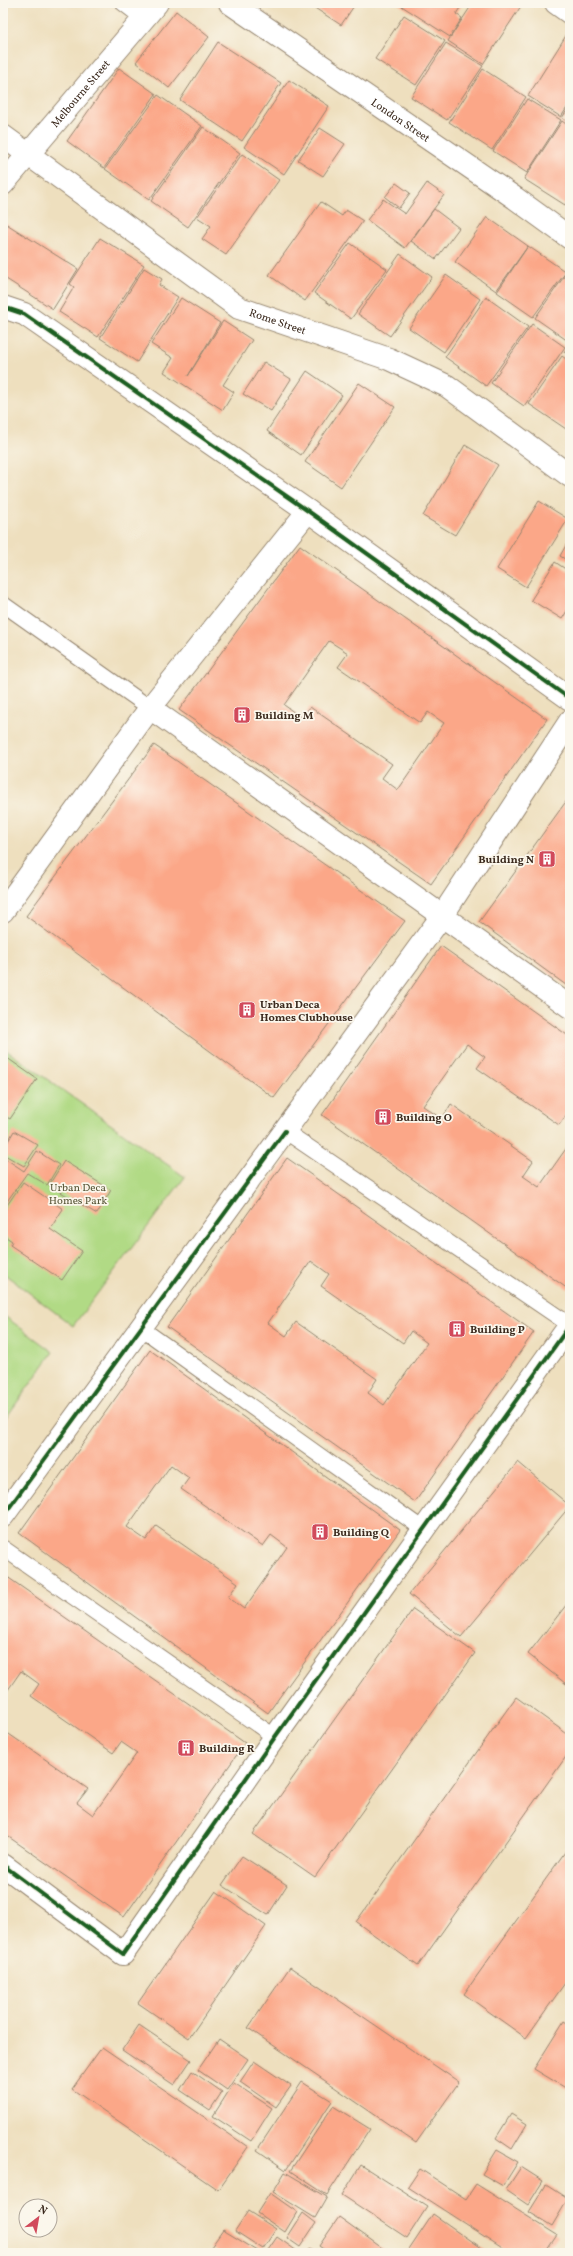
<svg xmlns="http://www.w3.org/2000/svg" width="573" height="2256" font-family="Vollkorn,serif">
<rect width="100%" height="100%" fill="#fbf7ec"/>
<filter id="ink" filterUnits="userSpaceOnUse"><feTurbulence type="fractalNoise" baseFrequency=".025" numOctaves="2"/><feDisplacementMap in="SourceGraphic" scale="8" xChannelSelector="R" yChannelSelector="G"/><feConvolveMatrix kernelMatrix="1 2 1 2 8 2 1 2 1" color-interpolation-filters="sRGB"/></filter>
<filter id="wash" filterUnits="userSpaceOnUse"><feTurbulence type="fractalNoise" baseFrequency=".012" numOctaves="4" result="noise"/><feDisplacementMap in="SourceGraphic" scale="16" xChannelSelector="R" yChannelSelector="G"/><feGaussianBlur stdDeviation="0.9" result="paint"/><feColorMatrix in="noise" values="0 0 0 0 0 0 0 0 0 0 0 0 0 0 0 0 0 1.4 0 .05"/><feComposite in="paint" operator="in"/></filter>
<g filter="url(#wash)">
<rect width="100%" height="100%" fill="#eedfbe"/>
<g fill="#b1da85" stroke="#768252">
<polygon points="3,1048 185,1177 73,1326 3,1273"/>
<polygon points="3,1315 53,1352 3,1422"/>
</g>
<g id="blocks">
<g fill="#fba788" fill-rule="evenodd">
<polygon points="307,3 356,3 341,25"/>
<polygon points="397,3 463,3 456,14 462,18 450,37"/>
<polygon points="473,3 523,3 483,64 448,41"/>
<polygon points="176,11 209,37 169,88 136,62"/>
<polygon points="404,15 445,41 416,85 375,59"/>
<polygon points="567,34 570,36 570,103 561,117 528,96"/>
<polygon points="218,42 281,83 242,141 180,100"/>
<polygon points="446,43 483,66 447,120 411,97"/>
<polygon points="119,68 156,94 104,168 67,141"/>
<polygon points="483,69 526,97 492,150 449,122"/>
<polygon points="289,80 329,106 284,174 244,147"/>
<polygon points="158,95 202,126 149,200 105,169"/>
<polygon points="527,99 561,120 527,173 493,151"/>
<polygon points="570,106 570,123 562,118"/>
<polygon points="562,121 570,127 570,197 565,205 524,179"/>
<polygon points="203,127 240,153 188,227 151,201"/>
<polygon points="320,128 345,144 323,176 298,160"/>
<polygon points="242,154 279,180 226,255 202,239 211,226 197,217"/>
<polygon points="396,183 410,193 399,208 385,197"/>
<polygon points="427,183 444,195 405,248 367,220 383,199 405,214"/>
<polygon points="321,202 342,216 346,210 363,221 305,301 269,275"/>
<polygon points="434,209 459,228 436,259 411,241"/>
<polygon points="487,217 528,246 496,291 455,262"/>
<polygon points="5,223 78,269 53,309 3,277 3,227"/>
<polygon points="100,238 144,265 98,337 59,312 74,287 70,284"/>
<polygon points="350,243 387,269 351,319 314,293"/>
<polygon points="528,246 566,272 533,317 497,292"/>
<polygon points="400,254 432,277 390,336 358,314"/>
<polygon points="144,268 162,279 159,285 178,297 137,362 100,338"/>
<polygon points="570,268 570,339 568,341 535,318"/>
<polygon points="446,275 480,299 444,352 409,328"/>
<polygon points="486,297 528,327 486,386 445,357"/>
<polygon points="181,298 220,323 188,376 223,321 252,340 223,385 234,392 223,410 164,372 173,358 151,344"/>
<polygon points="532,324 565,347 524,406 491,383"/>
<polygon points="570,344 570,356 564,352"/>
<polygon points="562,356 570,362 569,431 529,404"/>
<polygon points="264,362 291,379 271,411 243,394"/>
<polygon points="307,371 342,395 301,455 267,431"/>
<polygon points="359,383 395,407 341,487 305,462"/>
<polygon points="465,445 498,465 455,535 423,516"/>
<polygon points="539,501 568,519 526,587 497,569"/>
<polygon points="570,538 570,562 560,556"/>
<path d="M300 545 547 719 431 884 179 710ZM329 641 348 653 338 667 420 723 428 712 444 723 398 790 382 778 392 764 310 707 302 718 284 705Z"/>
<polygon points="555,562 570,572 570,606 562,619 531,600"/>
<polygon points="154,745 405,921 274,1098 26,916"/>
<polygon points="570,796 570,988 479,922"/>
<polygon points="441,946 570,1037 570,1116 567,1114 559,1125 477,1068 485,1057 467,1044 423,1106 442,1119 451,1104 533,1161 523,1176 539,1187 570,1143 570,1287 568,1289 322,1115"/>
<polygon points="3,1055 37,1079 10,1119 3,1115"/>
<polygon points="14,1131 38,1145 24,1166 3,1154 3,1150"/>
<polygon points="37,1151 59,1165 47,1185 27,1173 3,1207 3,1157 24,1171"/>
<path d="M287 1158 534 1332 415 1502 167 1327ZM311 1261 329 1274 321 1286 403 1343 411 1331 427 1343 384 1405 368 1393 377 1379 296 1322 286 1336 268 1323Z"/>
<polygon points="64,1161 111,1190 97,1214 49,1185"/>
<polygon points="23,1182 63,1209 50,1229 82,1251 62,1280 10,1245 12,1241 3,1235 3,1211"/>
<path d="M150 1350 400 1530 268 1713 19 1533ZM171 1465 189 1478 181 1489 263 1546 271 1535 287 1547 244 1609 228 1597 238 1583 156 1526 146 1540 127 1527Z"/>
<polygon points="518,1462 570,1506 461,1637 409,1594"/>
<polygon points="3,1574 245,1743 124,1917 3,1833 3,1735 6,1732 88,1789 77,1803 93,1815 137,1753 121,1742 113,1753 31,1696 39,1684 21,1671 3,1697"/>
<polygon points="567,1604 570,1606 570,1687 528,1654"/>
<polygon points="413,1609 475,1653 315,1877 253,1834"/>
<polygon points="516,1697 570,1736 570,1751 418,1966 356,1922"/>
<polygon points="570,1845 570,1976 526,2038 464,1994"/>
<polygon points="242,1856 287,1885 268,1915 222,1885"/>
<polygon points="216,1891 266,1926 189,2038 138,2003"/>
<polygon points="290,1967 459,2082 416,2143 248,2028"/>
<polygon points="564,2021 570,2025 569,2090 534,2069"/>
<polygon points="139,2025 191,2060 174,2085 122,2050"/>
<polygon points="219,2039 248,2059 227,2090 198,2070"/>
<polygon points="102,2047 248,2147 218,2190 72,2089"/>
<polygon points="254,2061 291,2086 276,2107 240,2082"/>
<polygon points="192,2071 222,2092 210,2110 180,2090"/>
<polygon points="302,2082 332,2101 286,2170 257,2150"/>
<polygon points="234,2083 272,2108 251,2141 213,2116"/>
<polygon points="333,2106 370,2129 327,2195 290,2171"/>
<polygon points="511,2114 527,2124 512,2149 496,2138"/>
<polygon points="497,2150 518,2162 503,2186 482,2174"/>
<polygon points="361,2165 427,2207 407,2238 342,2195"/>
<polygon points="521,2167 543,2181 528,2205 506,2190"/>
<polygon points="420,2169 466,2199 476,2184 557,2235 545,2253 510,2253 408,2187"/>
<polygon points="285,2172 327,2197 315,2218 273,2192"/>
<polygon points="546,2185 568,2199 552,2226 529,2212"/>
<polygon points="270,2193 297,2212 285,2232 257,2213"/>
<polygon points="248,2211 276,2229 263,2249 235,2231"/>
<polygon points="303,2213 316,2223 300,2247 287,2238"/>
<polygon points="433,2214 489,2253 407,2253"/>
<polygon points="339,2217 389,2253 329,2253 319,2246"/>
<polygon points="223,2230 261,2253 220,2253 211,2247"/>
<polygon points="277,2237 297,2251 295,2253 266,2253"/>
<polygon points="309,2249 316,2253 306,2253"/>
</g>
</g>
</g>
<g filter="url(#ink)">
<use href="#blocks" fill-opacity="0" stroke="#94846e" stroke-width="1"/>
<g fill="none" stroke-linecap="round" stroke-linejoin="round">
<defs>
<g id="service">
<polyline points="123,3 144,19"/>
<polyline points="3,604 150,708"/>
<polyline points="285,1131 570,1325"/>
<polyline points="141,1328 424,1530"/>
<polyline points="3,1548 275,1737"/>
</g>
<g id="minor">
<path id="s1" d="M230 3 515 198 570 238"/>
<polyline points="556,3 570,13"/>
<path id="s2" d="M3 136 239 308 389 359 447 386 570 476"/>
<path id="s3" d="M3 184 157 3"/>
<polyline points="3,307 24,314 308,511 570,699"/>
<polyline points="150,708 570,1007"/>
<polyline points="3,911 150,708 308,511"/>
<polyline points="3,1516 442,916 570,721"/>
<polyline points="3,1865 123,1954 275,1737 570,1325"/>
</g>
</defs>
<use href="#service" stroke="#94846e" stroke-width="17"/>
<use href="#minor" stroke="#94846e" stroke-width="24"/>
<use href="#service" stroke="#fff" stroke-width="15"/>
<use href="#minor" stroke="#fff" stroke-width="22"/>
<defs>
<g id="cycleway">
<polyline points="3,307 24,314 308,511 570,699"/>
<polyline points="3,1516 285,1131"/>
<polyline points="3,1865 123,1954 275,1737 570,1325"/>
</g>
</defs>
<use href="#cycleway" stroke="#fbf7ec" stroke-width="6"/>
<use href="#cycleway" stroke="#1b5e20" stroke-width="4"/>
</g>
</g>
<defs>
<symbol id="building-square" viewBox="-11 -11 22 22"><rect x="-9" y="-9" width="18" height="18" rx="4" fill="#d1495b" stroke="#fbf7ec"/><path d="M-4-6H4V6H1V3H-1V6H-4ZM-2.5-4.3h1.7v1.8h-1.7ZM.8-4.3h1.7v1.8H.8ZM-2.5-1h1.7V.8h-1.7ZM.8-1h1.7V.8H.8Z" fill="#fff"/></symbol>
</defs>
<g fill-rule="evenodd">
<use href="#building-square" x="232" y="705" width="20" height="20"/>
<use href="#building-square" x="537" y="849" width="20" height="20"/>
<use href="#building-square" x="237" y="1000" width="20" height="20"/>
<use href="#building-square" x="373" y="1107" width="20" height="20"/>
<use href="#building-square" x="447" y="1319" width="20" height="20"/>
<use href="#building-square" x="310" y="1522" width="20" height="20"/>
<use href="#building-square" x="176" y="1738" width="20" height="20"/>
</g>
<g text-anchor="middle" stroke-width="3.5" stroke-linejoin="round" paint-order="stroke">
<g font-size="11" fill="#3b2a1e" stroke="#fbf7ec">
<text dy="4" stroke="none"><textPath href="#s3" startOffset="119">Melbourne Street</textPath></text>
<text dy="4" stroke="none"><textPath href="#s1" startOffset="207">London Street</textPath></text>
<text dy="4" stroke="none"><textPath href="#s2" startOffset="333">Rome Street</textPath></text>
</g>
<g font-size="11" font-weight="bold" fill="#3b2a1e" stroke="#fbf7ec" text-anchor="start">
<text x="255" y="719">Building M</text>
<text x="534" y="863" text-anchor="end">Building N</text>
<text x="260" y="1008">Urban Deca<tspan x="260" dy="13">Homes Clubhouse</tspan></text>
<text x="396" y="1121">Building O</text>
<text x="470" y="1333">Building P</text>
<text x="333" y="1536">Building Q</text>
<text x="199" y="1752">Building R</text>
</g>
<g font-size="11" fill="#585638" stroke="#fbf7ec">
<text x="78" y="1191">Urban Deca<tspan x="78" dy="13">Homes Park</tspan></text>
</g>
</g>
<rect width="573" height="2256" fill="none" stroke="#fbf7ec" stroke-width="16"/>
<g transform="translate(38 2218) rotate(31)"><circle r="19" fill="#fbf7ec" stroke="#aea59a"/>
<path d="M0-3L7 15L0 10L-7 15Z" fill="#d1495b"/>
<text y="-6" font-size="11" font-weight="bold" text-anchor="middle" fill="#3b2a1e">N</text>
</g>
</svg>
